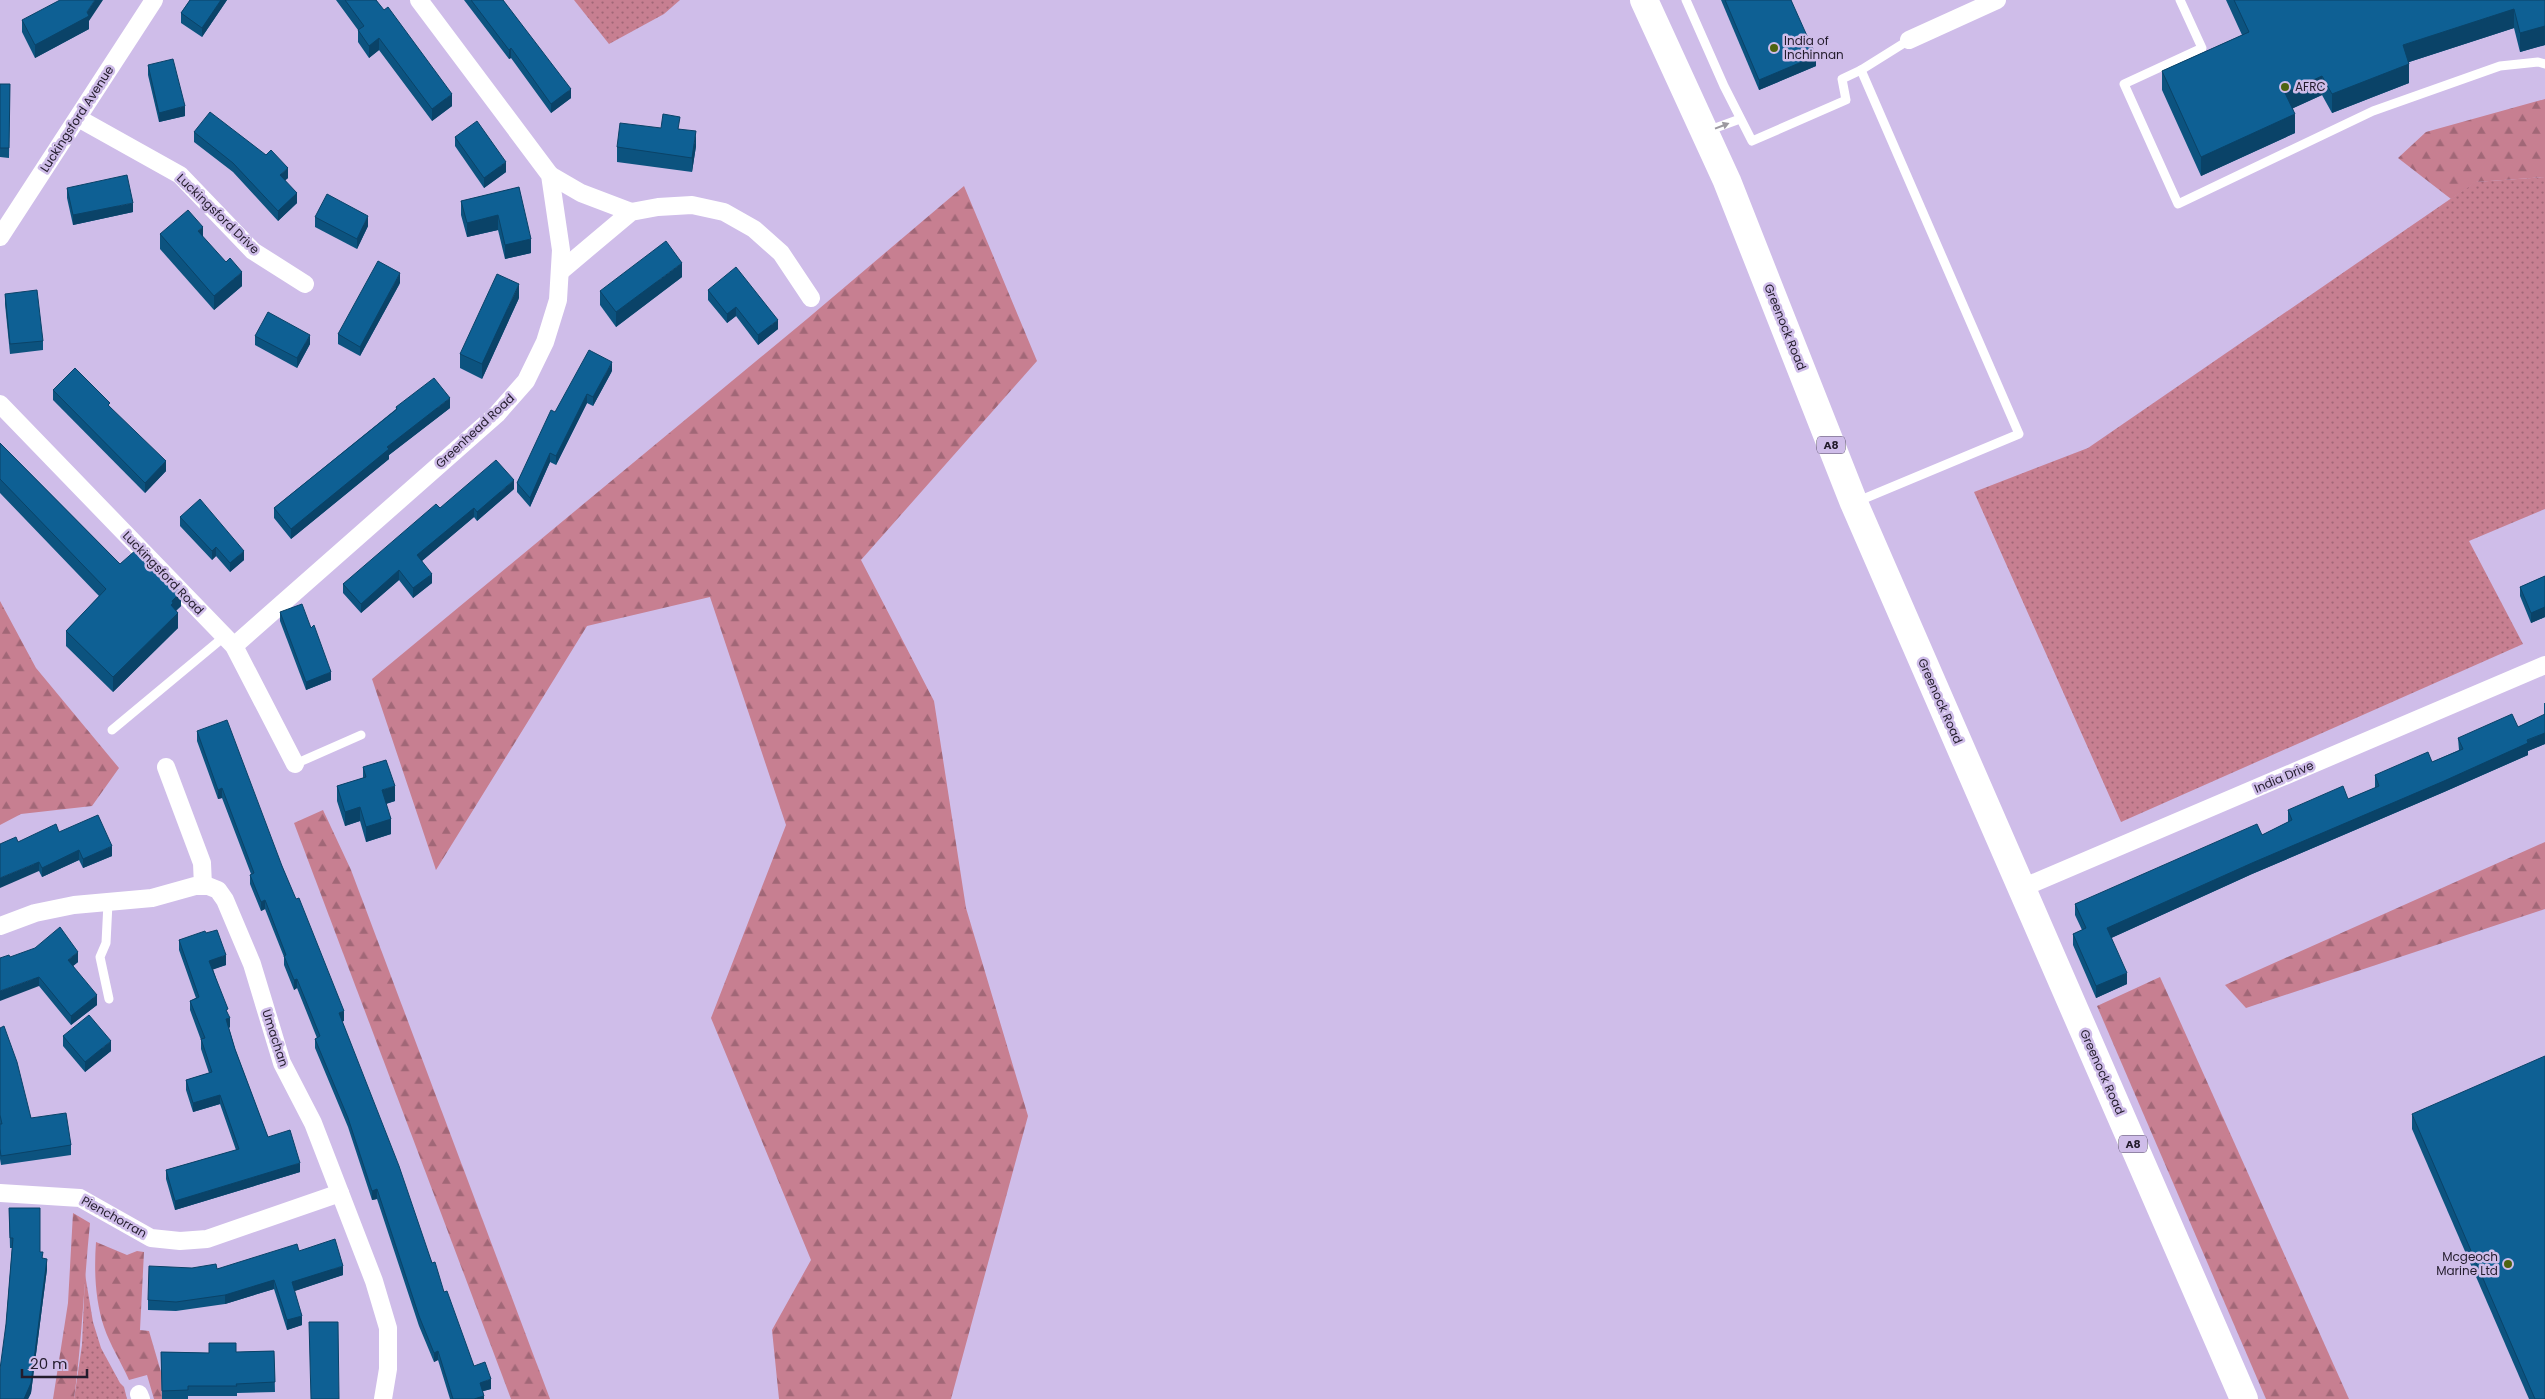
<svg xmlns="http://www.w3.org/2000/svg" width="2545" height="1399" font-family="Poppins,sans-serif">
<defs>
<pattern id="green-dots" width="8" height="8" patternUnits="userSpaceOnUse" patternTransform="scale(1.25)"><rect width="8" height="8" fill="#c77f91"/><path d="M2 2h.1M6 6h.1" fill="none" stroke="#a16777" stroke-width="1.8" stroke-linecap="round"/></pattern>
<pattern id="forest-firs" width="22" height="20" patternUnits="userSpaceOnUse" patternTransform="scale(1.25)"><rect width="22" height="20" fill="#c77f91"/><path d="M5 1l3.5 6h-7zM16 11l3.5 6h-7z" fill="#a16777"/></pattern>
</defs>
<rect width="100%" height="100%" fill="#cfbde9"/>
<g fill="url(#green-dots)">
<polygon points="574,0 680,0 664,14 609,44"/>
<polygon points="2545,177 2545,509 2469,541 2523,644 2121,822 1974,492 2088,448 2475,182"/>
<polygon points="85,1274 93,1322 101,1348 120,1383 124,1387 127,1399 74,1399 82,1345"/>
</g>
<g fill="url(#forest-firs)">
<polygon points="2545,99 2545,177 2476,182 2451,199 2398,158 2426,132"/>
<polygon points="964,186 1037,361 861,560 934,701 966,908 1028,1116 951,1399 779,1399 772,1330 811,1260 711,1018 786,825 710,597 587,626 436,870 372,679 807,319"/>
<polygon points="0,601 36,668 119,768 92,806 21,814 0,825"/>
<polygon points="323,810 351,870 550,1399 511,1399 294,823"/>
<polygon points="2545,842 2545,909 2246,1008 2225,985"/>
<polygon points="2160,977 2174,1008 2349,1399 2266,1399 2097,1006"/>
<path d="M73 1213 90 1223C84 1282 82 1341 74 1399H53L68 1303Z"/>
<path d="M96 1242 127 1255 137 1251 144 1252 140 1330 149 1331 161 1372 162 1399H154L147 1375 129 1380C121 1362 110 1345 104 1327 95 1300 94 1270 96 1242Z"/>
</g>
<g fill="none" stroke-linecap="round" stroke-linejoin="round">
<g stroke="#fff" stroke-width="9">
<polyline points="1686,0 1724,86 1752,141 1846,100 1842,79 1861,70 1909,40"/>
<polyline points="2180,0 2202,48 2124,84 2178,204 2373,111 2500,66 2538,62 2545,64"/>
<polyline points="1707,131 1740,119"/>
<polyline points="1856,502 2019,434 1861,70"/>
<polyline points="112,730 225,636"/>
<polyline points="295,764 361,735"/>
<polyline points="108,903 106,943 100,957 109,999"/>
</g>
<g stroke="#fff" stroke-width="18">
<polyline points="1909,40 1997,0"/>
<polyline points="78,118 180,175 253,251 305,284"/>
<polyline points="550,175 581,193 631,212"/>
<polyline points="0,237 154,0"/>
<polyline points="562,270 631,212 658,207 692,205 724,212 754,229 781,253 811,298"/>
<polyline points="0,404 234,646 295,764"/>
<polyline points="234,646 497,414 526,381 545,342 558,300 561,250 550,175 419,0"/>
<polyline points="166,767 202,863 203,886"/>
<polyline points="2022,888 2545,665"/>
<polyline points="0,926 35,913 74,905 152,898 195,886 208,886 218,890 225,900 252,964 282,1063 313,1123 374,1281 388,1328 388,1369 383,1399"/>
<polyline points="0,1193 80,1198 151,1238 180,1241 207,1239 340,1193"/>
<polyline points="139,1394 141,1399"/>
</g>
<polyline stroke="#fff" stroke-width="28" points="1644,0 1727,181 1854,503 2244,1399"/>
</g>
<g fill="#0c537f">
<polygon points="190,0 227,0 202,37 181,23 181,13"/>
<polygon points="336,0 376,0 452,106 432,121 379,50 369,58 358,42 358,30"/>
<polygon points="464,0 503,0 571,98 551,113 511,58 509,59"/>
<polygon points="1721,0 1791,0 1816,66 1759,90"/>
<polygon points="2226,0 2545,0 2545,45 2520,52 2514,28 2409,62 2409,83 2332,113 2322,95 2293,108 2295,133 2201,176 2162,90 2162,71 2242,35"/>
<polygon points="22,20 89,21 89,29 35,58 22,32"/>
<polygon points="148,65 185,116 159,122 148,75"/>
<polygon points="0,84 10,84 9,158 0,157"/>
<polygon points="661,128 680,129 696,146 692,172 617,162 617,147"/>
<polygon points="194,132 288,178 285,180 297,203 278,221 233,172 194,142"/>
<polygon points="455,137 506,172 484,188 455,146"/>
<polygon points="519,187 531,253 505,259 498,230 467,237 461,215 461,201"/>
<polygon points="67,188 133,212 73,225 67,198"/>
<polygon points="315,217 368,226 357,249 315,227"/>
<polygon points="160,234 242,286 214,310 160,249"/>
<polygon points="682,277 616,327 600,305 600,291"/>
<polygon points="400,283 360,356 338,344 338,334"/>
<polygon points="708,290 778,329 758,345 736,316 727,323 708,300"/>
<polygon points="5,294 43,341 43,350 10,354 5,304"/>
<polygon points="519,298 482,379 460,368 460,354"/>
<polygon points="255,336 310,344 297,368 255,345"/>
<polygon points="612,371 593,406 587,403 556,465 550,462 530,507 517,492 517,483 555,412"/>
<polygon points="53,390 110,407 166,471 145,493 53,400"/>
<polygon points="396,407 450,408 389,455 389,459 291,539 274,518 274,508 396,409"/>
<polygon points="0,443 120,564 181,606 176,611 178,628 113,692 66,646 66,631 99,596 0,493"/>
<polygon points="514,489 477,521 474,517 422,561 432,583 413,598 399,580 361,613 343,593 343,584 440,508"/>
<polygon points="180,517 244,560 230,572 216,556 212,560 180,526"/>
<polygon points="2545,576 2545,617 2531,623 2520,596 2520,587"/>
<polygon points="280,612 331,680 306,690 280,621"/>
<polygon points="2544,703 2545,703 2545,744 2528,751 2528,755 2444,792 2252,874 2111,938 2127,984 2096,998 2073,945 2073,934 2082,930 2075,915 2075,904 2262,835 2288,822 2288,810 2348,799 2375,788 2375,775 2432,762 2459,750 2458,738 2518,727 2544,715"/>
<polygon points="197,731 282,866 344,1021 342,1021 432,1263 474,1366 491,1389 483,1391 484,1399 450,1399 438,1360 434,1362 419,1326 377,1199 372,1200 348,1127 315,1048 315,1039 317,1038 297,988 294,990 284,965 284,957 265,909 261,911 250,884 250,875 251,874 222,798 218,799 197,741"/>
<polygon points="363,767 395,801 386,804 391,834 366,842 360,821 345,826 337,801 337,786 363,778"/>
<polygon points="59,832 112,856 83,868 79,860 42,877 39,871 18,842"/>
<polygon points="206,933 226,965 213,969 228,1015 230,1027 229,1028 235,1049 268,1137 300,1172 175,1210 166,1179 166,1170 236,1150 220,1104 193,1112 186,1090 186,1080 209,1073 201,1049 201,1040 190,1010 190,1001 196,998 179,950 179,940"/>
<polygon points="10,957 78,962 73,966 97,1005 71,1025 39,986"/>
<polygon points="0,1028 31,1118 71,1145 71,1155 1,1165 0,1159"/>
<polygon points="63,1036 111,1051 85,1072 63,1046"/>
<polygon points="2412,1114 2545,1399 2529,1399 2412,1129"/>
<polygon points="9,1208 40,1252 47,1269 31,1393 28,1399 0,1399 12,1248 10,1248"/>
<polygon points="299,1251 343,1275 294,1291 302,1325 287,1330 274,1289 225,1304 176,1311 148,1310 148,1300 217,1269"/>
<polygon points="274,1351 275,1392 237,1393 237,1396 188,1396 188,1399 162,1399 161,1352 209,1353"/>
</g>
<g fill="#0a4368">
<polygon points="95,0 103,0 89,21 89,29 35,58 35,45 87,12"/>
<polygon points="221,0 227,0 202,37 202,28"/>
<polygon points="2514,9 2514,28 2403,64 2403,45"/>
<polygon points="2545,26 2545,45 2520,52 2520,33"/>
<polygon points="379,38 379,50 369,58 369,46"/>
<polygon points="511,48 511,58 509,59 509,50"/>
<polygon points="1816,56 1816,66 1759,90 1759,80"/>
<polygon points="2409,64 2409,83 2332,113 2332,94"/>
<polygon points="2322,76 2322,95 2285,112 2285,93"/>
<polygon points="571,89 571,98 551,113 551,104"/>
<polygon points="452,94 452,106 432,121 432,109"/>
<polygon points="185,106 185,116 159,122 159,113"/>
<polygon points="2295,114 2295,133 2201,176 2201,157"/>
<polygon points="696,131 696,146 692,172 692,158"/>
<polygon points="506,162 506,172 484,188 484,178"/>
<polygon points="288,168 288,178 280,185 280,175"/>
<polygon points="297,193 297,203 278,221 278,211"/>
<polygon points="133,203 133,212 73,225 73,215"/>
<polygon points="498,215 498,230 467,237 467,223"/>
<polygon points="368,216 368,226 357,249 357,239"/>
<polygon points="203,227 203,241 198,231"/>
<polygon points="531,239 531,253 505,259 505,245"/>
<polygon points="682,263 682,277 616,327 616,312"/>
<polygon points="242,272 242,286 214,310 214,296"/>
<polygon points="400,273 400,283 360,356 360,347"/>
<polygon points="519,284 519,298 482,379 482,364"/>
<polygon points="736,307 736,316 727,323 727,314"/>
<polygon points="778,320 778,329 758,345 758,335"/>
<polygon points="310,335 310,344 297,368 297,358"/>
<polygon points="612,362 612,371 593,406 593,397"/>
<polygon points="587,394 587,403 556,465 556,456"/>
<polygon points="450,398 450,408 389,455 389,459 291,539 291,529 387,447"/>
<polygon points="550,453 550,462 530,507 530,498"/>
<polygon points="166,461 166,471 145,493 145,483"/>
<polygon points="514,480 514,489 477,521 477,512"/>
<polygon points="474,508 474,517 417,565 417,555"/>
<polygon points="216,547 216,556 212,560 212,551"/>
<polygon points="244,551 244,560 230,572 230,563"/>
<polygon points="399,570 399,580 361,613 361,604"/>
<polygon points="432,574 432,583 413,598 413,588"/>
<polygon points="181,592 181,606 173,613 171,605 172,601"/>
<polygon points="2545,607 2545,617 2531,623 2531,613"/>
<polygon points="178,613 178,628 113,692 113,677"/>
<polygon points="331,672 331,680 306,690 306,682"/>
<polygon points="2545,733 2545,744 2528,751 2528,755 2444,792 2252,874 2107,940 2107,928 2252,863"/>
<polygon points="395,786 395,801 382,805 382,790"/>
<polygon points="222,788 222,798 218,799 218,790"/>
<polygon points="360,807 360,821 345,826 345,812"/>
<polygon points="391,819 391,834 366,842 366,827"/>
<polygon points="112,846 112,856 83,868 83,859"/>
<polygon points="79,850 79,860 42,877 42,868"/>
<polygon points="39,862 39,871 0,888 0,878"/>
<polygon points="265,900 265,909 261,911 261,902"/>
<polygon points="78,952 78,962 68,970 68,960"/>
<polygon points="226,955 226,965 209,971 209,961"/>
<polygon points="2127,973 2127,984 2096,998 2096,986"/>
<polygon points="39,977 39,986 0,1001 0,991"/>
<polygon points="297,979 297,988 294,990 294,980"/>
<polygon points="97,995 97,1005 71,1025 71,1016"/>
<polygon points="344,1011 344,1021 339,1023 339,1013"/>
<polygon points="230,1018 230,1027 226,1029 226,1019"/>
<polygon points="111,1041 111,1051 85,1072 85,1062"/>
<polygon points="220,1095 220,1104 193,1112 193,1103"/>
<polygon points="300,1163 300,1172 175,1210 175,1201"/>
<polygon points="377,1189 377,1199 372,1200 372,1191"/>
<polygon points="47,1259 47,1269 31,1393 28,1399 24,1399"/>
<polygon points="343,1266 343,1275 292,1292 292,1282"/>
<polygon points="274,1280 274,1289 225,1304 225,1295"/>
<polygon points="302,1316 302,1325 287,1330 287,1320"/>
<polygon points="438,1351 438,1360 434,1362 434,1353"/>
<polygon points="491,1379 491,1389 480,1392 480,1383"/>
<polygon points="484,1396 484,1399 474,1399"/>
</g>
<g fill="#0e6094" stroke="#0a4368">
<polygon points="60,0 95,0 87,12 89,16 35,45 22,20"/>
<polygon points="190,0 221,0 202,28 181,13"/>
<polygon points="345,0 376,0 384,10 388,7 452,94 432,109 379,38 369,46 358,30 364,26"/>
<polygon points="471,0 503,0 571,89 551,104 511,48 509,50"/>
<polygon points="1725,0 1791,0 1816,56 1759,80"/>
<polygon points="2234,0 2545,0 2545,26 2520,33 2514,9 2403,45 2409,64 2332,94 2322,76 2285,93 2295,114 2201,157 2162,71 2249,32"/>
<polygon points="173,59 185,106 159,113 148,65"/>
<polygon points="0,84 10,84 9,148 0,148"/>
<polygon points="210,112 266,155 271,150 288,168 280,175 297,193 278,211 233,163 194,132"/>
<polygon points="663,114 680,117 678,129 696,131 692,158 617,147 620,123 661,128"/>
<polygon points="477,121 506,162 484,178 455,137"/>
<polygon points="127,175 133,203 73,215 67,188"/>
<polygon points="519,187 531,239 505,245 498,215 467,223 461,201"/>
<polygon points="327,194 368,216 357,239 315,217"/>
<polygon points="188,210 203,227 198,231 226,262 230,258 242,272 214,296 160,234"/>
<polygon points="666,241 682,263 616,312 600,291"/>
<polygon points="378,261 400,273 360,347 338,334"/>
<polygon points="736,267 778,320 758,335 736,307 727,314 708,290"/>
<polygon points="497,274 519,284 482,364 460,354"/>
<polygon points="37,290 43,341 10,344 5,294"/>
<polygon points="268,312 310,335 297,358 255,336"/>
<polygon points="589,350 612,362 593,397 587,394 556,456 550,453 530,498 517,483 551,410 555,412"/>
<polygon points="75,368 110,403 108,405 166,461 145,483 53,390"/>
<polygon points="434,378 450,398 387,447 389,449 291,529 274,508 397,409 396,407"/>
<polygon points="0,443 120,564 137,549 181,592 172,601 173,603 171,605 178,613 113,677 66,631 106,589 0,479"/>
<polygon points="496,460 514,480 477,512 474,508 417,555 432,574 413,588 399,570 361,604 343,584 436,504 440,508"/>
<polygon points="200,499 244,551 230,563 216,547 212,551 180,517"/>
<polygon points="2545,576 2545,607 2531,613 2520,587"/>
<polygon points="302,604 311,628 314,625 331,672 306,682 280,612"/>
<polygon points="2512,714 2518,727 2545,714 2545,733 2527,740 2528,743 2444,781 2252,863 2107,928 2127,973 2096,986 2073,934 2086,928 2075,904 2257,824 2262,835 2292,820 2288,810 2343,786 2348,799 2379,786 2375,775 2428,752 2432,762 2463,749 2458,738"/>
<polygon points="227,720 282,866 296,899 299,898 344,1011 339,1013 399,1166 432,1263 435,1262 444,1292 447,1291 474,1366 485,1362 491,1379 480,1383 484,1396 474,1399 453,1399 438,1351 434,1353 419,1316 377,1189 372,1191 348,1118 315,1039 320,1036 297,979 294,980 284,956 286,955 265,900 261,902 250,875 254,873 222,788 218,790 197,731"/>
<polygon points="386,760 395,786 382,790 391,819 366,827 360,807 345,812 337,786 366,777 363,767"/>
<polygon points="98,815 112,846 83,859 79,850 42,868 39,862 0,878 0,844 16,837 18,842 56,824 59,832"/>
<polygon points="60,927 78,952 68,960 97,995 71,1016 39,977 0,991 0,958 9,955 10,957 35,948"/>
<polygon points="217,930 226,955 209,961 228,1009 226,1010 230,1018 226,1019 235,1049 268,1137 290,1130 300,1163 175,1201 166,1170 239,1149 220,1095 193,1103 186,1080 212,1072 201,1039 205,1038 190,1001 199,997 179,940 205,931 206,933"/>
<polygon points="89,1015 111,1041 85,1062 63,1036"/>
<polygon points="4,1026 17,1062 31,1118 66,1113 71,1145 1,1156 0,1149 0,1124 2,1124 0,1115 0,1028"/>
<polygon points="2545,1056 2545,1399 2535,1399 2412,1114"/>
<polygon points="9,1208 40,1208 40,1252 43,1252 42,1258 47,1259 31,1383 24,1399 0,1399 0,1369 6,1324 13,1238 10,1238"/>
<polygon points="335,1239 343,1266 292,1282 302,1316 287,1320 274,1280 225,1295 176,1302 148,1300 149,1266 192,1268 216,1264 217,1269 297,1244 299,1251"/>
<polygon points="309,1322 338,1322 339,1399 311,1399"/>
<polygon points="209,1343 236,1343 236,1352 274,1351 275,1382 236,1384 237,1386 188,1386 188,1390 162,1391 161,1352 209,1353"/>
</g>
<defs><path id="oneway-solid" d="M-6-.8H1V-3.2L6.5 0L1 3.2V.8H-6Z" transform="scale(1.25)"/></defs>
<use fill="#9c99a0" href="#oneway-solid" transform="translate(1722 126) rotate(-21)"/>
<g fill="#4e6410" stroke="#cfbde9" stroke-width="2">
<circle cx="1774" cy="48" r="5"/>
<circle cx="2285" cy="87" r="5"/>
<circle cx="2508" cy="1264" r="5"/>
</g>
<g text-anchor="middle" stroke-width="5" stroke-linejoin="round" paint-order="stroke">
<g fill="#cfbde9" stroke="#574c65" stroke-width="1">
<rect x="1817" y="436.5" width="28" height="17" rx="4"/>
<rect x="2119" y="1135.5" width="28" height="17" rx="4"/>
</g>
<g font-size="11" font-weight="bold" fill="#231c2c">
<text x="1831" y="449">A8</text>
<text x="2133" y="1148">A8</text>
</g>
<g font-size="12" fill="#231c2c" stroke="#cfbde9" text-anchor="start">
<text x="1784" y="45">India of<tspan x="1784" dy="14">Inchinnan</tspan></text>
<text x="2295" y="91">AFRC</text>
<text x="2498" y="1261" text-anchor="end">Mcgeoch<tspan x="2498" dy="14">Marine Ltd</tspan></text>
</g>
<g font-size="12" fill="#231c2c" stroke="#cfbde9">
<text transform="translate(77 119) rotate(-57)" y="4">Luckingsford Avenue</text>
<text transform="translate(218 214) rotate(44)" y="4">Luckingsford Drive</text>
<text transform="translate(1785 327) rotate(68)" y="4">Greenock Road</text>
<text transform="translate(475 431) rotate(-43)" y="4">Greenhead Road</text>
<text transform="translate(163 573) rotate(46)" y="4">Luckingsford Road</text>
<text transform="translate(1940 701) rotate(66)" y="4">Greenock Road</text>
<text transform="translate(2284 777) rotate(-23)" y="4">India Drive</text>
<text transform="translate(275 1038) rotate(72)" y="4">Umachan</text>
<text transform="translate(2102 1072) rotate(66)" y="4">Greenock Road</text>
<text transform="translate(114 1217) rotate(29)" y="4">Pienchorran</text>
</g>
</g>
<path d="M22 1369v8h65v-8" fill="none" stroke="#231c2c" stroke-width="2.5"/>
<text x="30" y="1369" font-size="15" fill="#231c2c" stroke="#cfbde9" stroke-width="4" paint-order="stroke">20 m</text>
</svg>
